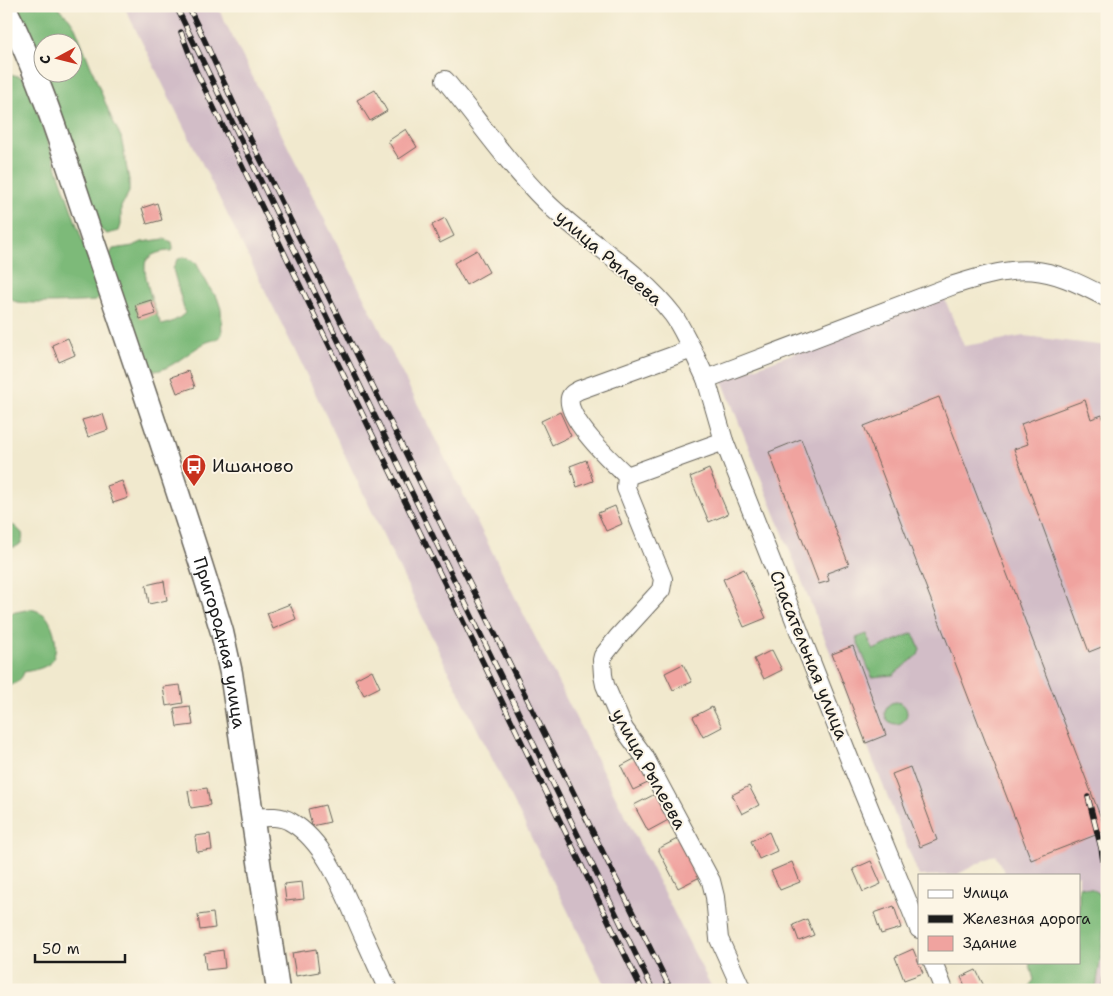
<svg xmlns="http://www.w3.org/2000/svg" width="1113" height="996" font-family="'Shantell Sans',sans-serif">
<rect width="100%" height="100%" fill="#fcf5e5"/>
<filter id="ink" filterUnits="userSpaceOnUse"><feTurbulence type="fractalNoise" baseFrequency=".02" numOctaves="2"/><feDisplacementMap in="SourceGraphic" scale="10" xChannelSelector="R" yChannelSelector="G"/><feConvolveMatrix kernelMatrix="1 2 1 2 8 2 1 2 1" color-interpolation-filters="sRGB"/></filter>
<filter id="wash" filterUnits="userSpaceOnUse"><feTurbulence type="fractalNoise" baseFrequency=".0096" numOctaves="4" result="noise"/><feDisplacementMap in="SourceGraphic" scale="20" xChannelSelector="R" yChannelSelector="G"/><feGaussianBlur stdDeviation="1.12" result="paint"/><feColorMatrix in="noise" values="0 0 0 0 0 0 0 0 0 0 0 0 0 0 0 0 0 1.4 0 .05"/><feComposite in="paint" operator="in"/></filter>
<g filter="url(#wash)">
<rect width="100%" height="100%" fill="#f1e9ce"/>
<g fill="#d2bdc7">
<polygon points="124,6 217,6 713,990 607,990 444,662 296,353"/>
<polygon points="944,297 964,346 1024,336 1107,346 1107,990 1066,990 1079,962 1079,875 1006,875 995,855 956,875 919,876 722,380"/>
</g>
<g fill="#7dba79" stroke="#4c6b4a">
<polygon points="16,6 56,6 69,18 75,27 111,117 121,137 129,180 129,192 121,207 121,225 119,231 107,234 100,229 45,73 72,72 72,42 42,42 42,64"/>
<path d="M6 73 22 77 27 83 100 291V297L96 301C84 302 21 305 14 301 8 298 8 293 6 288Z"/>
<path d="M164 239 172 242 173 248 171 251C163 251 151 253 146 261 141 270 156 317 162 325 171 323 179 319 185 313L173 269 177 260 183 257 188 258 196 263 212 292 217 297 221 309 222 334C218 340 211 340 205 343 191 350 169 371 154 371L145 363 109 256 113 249 133 246 142 242Z"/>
<path d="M6 522 16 527 22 533C25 544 16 550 6 546Z"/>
<path d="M31 609C38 611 44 613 48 619 55 630 60 652 50 663 43 669 33 670 24 672 22 680 14 685 6 687V614Z"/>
<polygon points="913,633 920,649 918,655 893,675 872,677 856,638 867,634 873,650"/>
<circle cx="896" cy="713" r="11"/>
<path d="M1079 886 1092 889 1099 893C1109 917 1099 964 1096 990H1026L1034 980 1029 962H1079Z"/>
</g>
<g id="blocks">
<g fill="#f0a39f">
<polygon points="375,90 387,111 370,121 357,100"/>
<polygon points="406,129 417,147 399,159 388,141"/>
<polygon points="157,203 162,220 147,224 142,208"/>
<polygon points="445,218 454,236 440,243 432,225"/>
<polygon points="477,250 489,272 466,285 454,263"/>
<polygon points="151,300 156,314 140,319 135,305"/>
<polygon points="68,338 75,355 59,362 52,345"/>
<polygon points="189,371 195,387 177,393 171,377"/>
<polygon points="939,397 1106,831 1031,860 864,426"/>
<polygon points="1085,400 1091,419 1102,415 1107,429 1107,653 1104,646 1089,652 1014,449 1028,444 1021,424"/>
<polygon points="560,412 571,436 552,445 541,421"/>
<polygon points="103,414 108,430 88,437 82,420"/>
<polygon points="801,439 849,565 827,573 829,581 819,584 769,452"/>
<polygon points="586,460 593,481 577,487 570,466"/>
<polygon points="709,469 728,514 709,522 690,477"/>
<polygon points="122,481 128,498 113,503 107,486"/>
<polygon points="615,506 622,524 606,531 598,513"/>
<polygon points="744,569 766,618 744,627 723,579"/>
<polygon points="164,581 167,600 149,604 146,585"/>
<polygon points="290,604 296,619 273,629 267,613"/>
<polygon points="853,646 886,735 866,743 832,654"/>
<polygon points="772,650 782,670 764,679 754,659"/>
<polygon points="683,664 692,682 673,690 665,673"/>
<polygon points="372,670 380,687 364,695 355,679"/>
<polygon points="180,685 183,703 166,706 163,687"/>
<polygon points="190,706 193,725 177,727 174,708"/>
<polygon points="712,707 722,727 703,737 693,717"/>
<polygon points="640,756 652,781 633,790 621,766"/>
<polygon points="910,767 937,840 920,847 892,774"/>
<polygon points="749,786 759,805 742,814 732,795"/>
<polygon points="207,788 210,805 191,808 188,791"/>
<polygon points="661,791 674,817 648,831 634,805"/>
<polygon points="325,805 330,822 312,826 308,809"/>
<polygon points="769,832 777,851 759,859 751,841"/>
<polygon points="210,834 212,850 197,852 195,836"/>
<polygon points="681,837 702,876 678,888 658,849"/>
<polygon points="871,861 881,884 863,892 853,869"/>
<polygon points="792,862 800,882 780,890 771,871"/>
<polygon points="302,882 304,899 286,901 284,884"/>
<polygon points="894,906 901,928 881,934 874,913"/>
<polygon points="213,913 215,928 200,930 198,915"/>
<polygon points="807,919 814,935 799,941 793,925"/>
<polygon points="316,949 319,972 296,976 292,953"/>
<polygon points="913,949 923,973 904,980 895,957"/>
<polygon points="223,950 225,968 206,970 204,953"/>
<polygon points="976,970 984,986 976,990 967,990 961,977"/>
</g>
</g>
</g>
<g filter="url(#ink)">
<use href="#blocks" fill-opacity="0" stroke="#67645a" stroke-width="1"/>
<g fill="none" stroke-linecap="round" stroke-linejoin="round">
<defs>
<g id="minor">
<path d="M445 80C478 120 508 164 545 201 585 241 638 269 673 315 681 326 686 338 692 349L579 390C575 392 571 394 570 398 565 418 613 463 627 476L626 488 663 579 661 590 618 637 603 656 602 660 603 675 605 685 624 729 644 756 711 881 715 897 719 939 742 990"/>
<polyline points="692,349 706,379 724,441 855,773 919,929"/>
<path d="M706 379 954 285C1022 263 1044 264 1107 298"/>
<polyline points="627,476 724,441"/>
<path d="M254 818C266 817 280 815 291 822 328 843 347 900 364 937 372 955 380 972 388 990"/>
<polyline points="933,962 944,990"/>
</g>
<g id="major">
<path id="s1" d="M6 10C46 89 70 175 99 258 141 382 184 506 222 632L231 673 278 990"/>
</g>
</defs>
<use href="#minor" stroke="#67645a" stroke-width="20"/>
<use href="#major" stroke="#67645a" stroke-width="25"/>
<use href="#minor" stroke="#fff" stroke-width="18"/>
<use href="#major" stroke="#fff" stroke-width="22"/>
<defs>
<g id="rail">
<polyline points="176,6 653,990"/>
<polyline points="188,6 203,37 245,128 671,990"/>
<polyline points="181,32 196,71 642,990"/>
<polyline points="1088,797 1101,848 1107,887"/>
<polyline points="1103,990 1107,958"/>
</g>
</defs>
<use href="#rail" stroke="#1c1c1c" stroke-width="5.5"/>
<use href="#rail" stroke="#fcf5e5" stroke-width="4" stroke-dasharray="11" stroke-linecap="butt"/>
</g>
</g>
<defs>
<symbol id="bus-pin" viewBox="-11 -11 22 30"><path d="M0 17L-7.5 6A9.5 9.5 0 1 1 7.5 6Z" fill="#c8321e" stroke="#fcf5e5"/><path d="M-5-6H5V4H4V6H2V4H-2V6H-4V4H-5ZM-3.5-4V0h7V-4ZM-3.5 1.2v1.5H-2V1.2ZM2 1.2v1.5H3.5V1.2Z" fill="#fff"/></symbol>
</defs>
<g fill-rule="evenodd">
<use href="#bus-pin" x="180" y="452" width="28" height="38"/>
</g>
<g text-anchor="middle" stroke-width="4" stroke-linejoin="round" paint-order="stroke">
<g font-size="18" fill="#1c1c1c" stroke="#fcf5e5">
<text transform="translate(609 258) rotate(41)" y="6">улица Рылеева</text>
<text dy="6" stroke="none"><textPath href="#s1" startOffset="669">Пригородная улица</textPath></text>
<text transform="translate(809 655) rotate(68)" y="6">Спасательная улица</text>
<text transform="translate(649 769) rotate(61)" y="6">улица Рылеева</text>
</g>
<g font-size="18" fill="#1c1c1c" stroke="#fcf5e5" text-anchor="start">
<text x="212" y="472">Ишаново</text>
</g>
</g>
<rect width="1113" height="996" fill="none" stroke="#fcf5e5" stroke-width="25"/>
<rect x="918" y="874" width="162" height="90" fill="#fcf5e5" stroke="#a29e95"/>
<rect x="928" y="890" width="25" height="8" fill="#ffffff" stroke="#a29e95"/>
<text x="963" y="898" font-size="15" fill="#1c1c1c">Улица</text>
<rect x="928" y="915" width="25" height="8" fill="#1c1c1c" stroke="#a29e95"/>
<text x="963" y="924" font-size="15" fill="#1c1c1c">Железная дорога</text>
<rect x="928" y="936" width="25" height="15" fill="#f0a39f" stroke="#a29e95"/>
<text x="963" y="948" font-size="15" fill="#1c1c1c">Здание</text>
<g transform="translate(58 58) rotate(263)"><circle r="24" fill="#fcf5e5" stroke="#a29e95"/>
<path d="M0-4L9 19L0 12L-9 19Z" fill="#c8321e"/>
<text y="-8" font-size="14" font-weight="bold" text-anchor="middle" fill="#1c1c1c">С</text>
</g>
<path d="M35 954v8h90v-8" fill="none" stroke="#1c1c1c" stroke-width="2.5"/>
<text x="42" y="954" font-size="15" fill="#1c1c1c" stroke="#fcf5e5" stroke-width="4" paint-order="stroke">50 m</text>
</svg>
